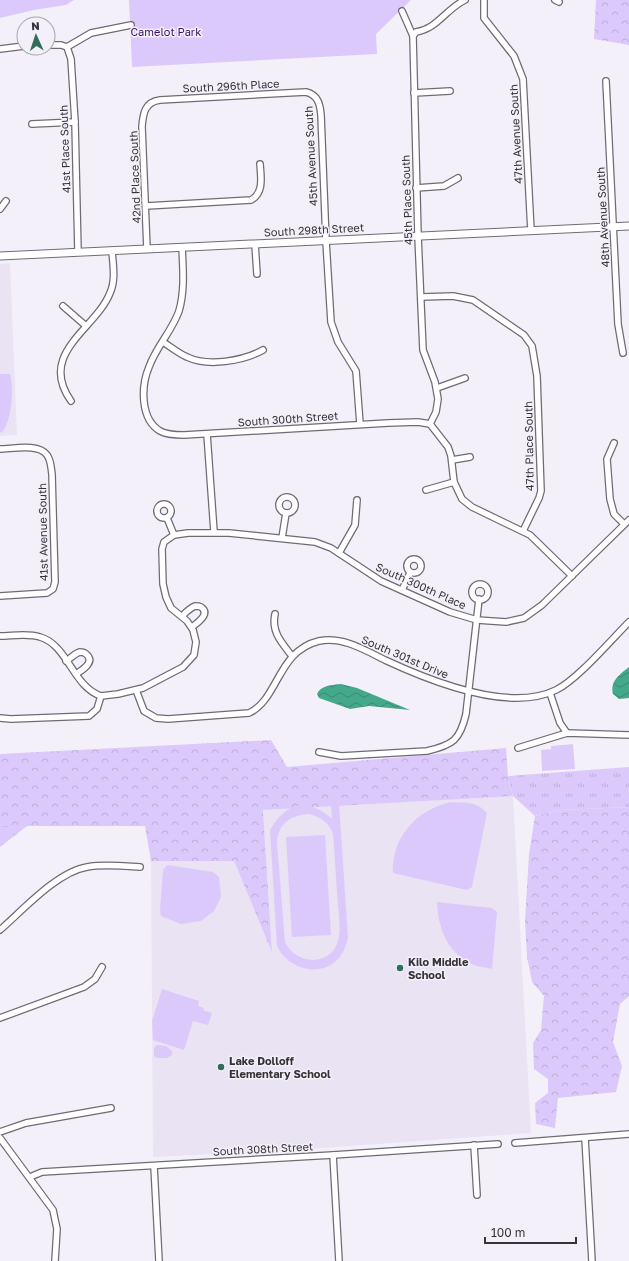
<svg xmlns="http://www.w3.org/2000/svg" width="629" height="1261" font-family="'Golos Text',sans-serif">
<defs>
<pattern id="grass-tufts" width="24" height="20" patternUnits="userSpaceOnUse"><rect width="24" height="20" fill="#dcc9fb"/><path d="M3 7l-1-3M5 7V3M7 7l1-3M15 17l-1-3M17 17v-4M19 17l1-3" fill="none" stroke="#bdadd8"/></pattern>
<pattern id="forest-crowns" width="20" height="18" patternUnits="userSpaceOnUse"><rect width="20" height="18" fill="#dcc9fb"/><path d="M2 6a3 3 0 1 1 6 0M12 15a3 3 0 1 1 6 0" fill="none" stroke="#bdadd8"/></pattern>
<pattern id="water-waves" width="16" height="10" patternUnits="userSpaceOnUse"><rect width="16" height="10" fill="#44a98a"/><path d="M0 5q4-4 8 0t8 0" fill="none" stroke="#3a8a72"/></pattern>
</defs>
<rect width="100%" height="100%" fill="#f4f0fa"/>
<g fill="#e9e3f4">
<polygon points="10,263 17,435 0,436 0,264"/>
<polygon points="513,796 531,1133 294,1150 153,1157 151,861 234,861 272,950 263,809"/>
</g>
<g fill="url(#grass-tufts)">
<polygon points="629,767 629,807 560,810 535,816 513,796 508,776"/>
<polygon points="0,826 27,826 0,847"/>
</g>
<g fill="url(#forest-crowns)">
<polygon points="596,0 629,0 629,45 594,39"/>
<polygon points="271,740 287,767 506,748 508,776 513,796 263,810 272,952 234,861 151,861 145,826 0,826 0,754"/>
<polygon points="629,807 629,996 620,1004 613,1042 622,1066 616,1092 558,1098 555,1128 536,1124 535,1103 548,1093 548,1079 534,1069 533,1043 541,1030 544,996 532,982 527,957 525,921 529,854 535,816 560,810"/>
</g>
<g fill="#dcc9fb" fill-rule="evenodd">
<polygon points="0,0 74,0 66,5 34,10 0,18"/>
<polygon points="129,0 411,0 376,34 377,54 132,67"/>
<path d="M0 374H10C14 387 12 423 1 433L0 432Z"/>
<polygon points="573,744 575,769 542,771 541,750 551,749 551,746"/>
<path d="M451 802C466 803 476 801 487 813L472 887 467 890 393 873C391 838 417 809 451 802Z"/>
<path d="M339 803 348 938C346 945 344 952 339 958 320 979 288 969 277 946L270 830C286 802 308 797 332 819L331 804ZM309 814C321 817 329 823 333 834 335 858 336 881 338 905 339 916 341 930 338 941 330 968 295 964 285 942L277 843C278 823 291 815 309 814Z"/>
<polygon points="325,835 331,935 292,937 286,837"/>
<polygon points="167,865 213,872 219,877 221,897 214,911 201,921 181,924 161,916 160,910 163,870"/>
<path d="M437 902 492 908 497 912 492 969C485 967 476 967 470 963 446 951 438 926 437 902Z"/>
<polygon points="162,989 199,1001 198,1006 204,1008 203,1010 212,1013 208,1025 193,1021 184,1050 153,1040 152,1021"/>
<polygon points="157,1045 166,1046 172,1051 172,1055 167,1058 157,1058 154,1056 154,1048"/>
</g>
<g fill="url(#water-waves)">
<path d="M629 667V698L619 699 613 694C610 681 619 675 629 667Z"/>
<path d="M341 684 357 688 410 710 369 706 350 709 319 698 317 694C321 685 332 685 341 684Z"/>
</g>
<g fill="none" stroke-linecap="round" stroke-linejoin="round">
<defs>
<g id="minor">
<polyline points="484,0 484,18 514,56 523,79 531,231"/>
<polyline points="555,0 559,2"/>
<polyline points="402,11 413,36 418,236 423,350 435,382 438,399 436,412 430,424"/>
<path d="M413 36 416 32C437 29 446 9 465 0"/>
<polyline points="48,45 61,45 67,47 91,33 131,25"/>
<polyline points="67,47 71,59 75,122 78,252"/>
<polyline points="0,49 24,46"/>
<polyline points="606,81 618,324 623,353"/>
<polyline points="414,93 450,91"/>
<polyline points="32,124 75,122"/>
<polyline points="416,188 444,186 458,178"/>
<path d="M146 206 251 200C264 193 261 177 260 164"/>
<polyline points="0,209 6,201"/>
<polyline points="255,244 257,274"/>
<path d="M182 247C183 269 185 290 179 311 172 331 156 347 149 367 141 386 140 419 160 431 167 435 176 435 184 435L388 423 418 422 430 424"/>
<path d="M147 249 142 127C143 113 145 102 160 100L306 92C318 95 320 104 321 115L326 241 331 322 338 342 356 371 360 424"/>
<polyline points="421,297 453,296 473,300 524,335 532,346 537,376 541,491 539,498 523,531"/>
<polyline points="63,306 86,326"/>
<path d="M163 342C171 347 178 353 187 357 208 367 243 361 263 350"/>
<polyline points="437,388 465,378"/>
<path d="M71 401C37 353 96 329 110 293 116 280 113 265 112 251"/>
<polyline points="430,424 448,447 451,456 454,482 462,499 472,507 530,535 572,576"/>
<polyline points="207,434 214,532"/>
<polyline points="614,443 607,459 610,499 614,514 624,524"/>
<path d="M0 449C12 449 39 443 47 455 51 460 51 468 52 474L55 582 53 589 47 593 0 596"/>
<polyline points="452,460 470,457"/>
<polyline points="426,490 454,482"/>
<circle cx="287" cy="505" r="8"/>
<circle cx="164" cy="511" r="7"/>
<polyline points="167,518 174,535"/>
<polyline points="282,538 286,513"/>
<polyline points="339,553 355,525 357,500"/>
<circle cx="414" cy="566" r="7"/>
<circle cx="480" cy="592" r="8"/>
<polyline points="402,590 410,573"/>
<path d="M275 614C271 632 282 643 292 656"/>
<path d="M182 616C185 613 190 608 195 606 197 606 199 606 201 607 211 614 197 623 192 627"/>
<path d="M0 636C12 636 28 633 40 637 68 645 73 687 101 696"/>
<path d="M66 661C70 659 75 653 80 652 82 652 85 653 86 654 96 662 82 670 76 674"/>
<path d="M136 690 144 711 156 718 168 719 249 713C279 699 277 651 319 641 342 636 365 650 385 660 428 680 509 713 556 690 577 680 611 640 629 622"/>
<polyline points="550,693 560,723 567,733"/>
<polyline points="0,718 11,719 89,716 97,709 101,696 118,694 143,688 183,667 194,655 196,642 193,630 187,621 171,608 166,597 163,584 162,549 164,542 174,535 188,533 229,533 315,542 331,548 381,581 450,612 477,620 506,622 524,618 542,605 629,520"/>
<polyline points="518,748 567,733 629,735"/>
<path d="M319 752 341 756 427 751C453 745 460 740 466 714L479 599"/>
<path d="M0 930C23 910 57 872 87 867 104 864 123 866 140 867"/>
<polyline points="0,1018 84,987 95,979 102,967"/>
<polyline points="0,1132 26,1123 111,1108"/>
<polyline points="0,1138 53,1210 57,1229 55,1261"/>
<polyline points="585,1138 592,1261"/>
<polyline points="515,1143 629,1134"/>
<polyline points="474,1145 477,1195"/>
<polyline points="333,1155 339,1261"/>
<polyline points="154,1166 159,1261"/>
<polyline points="30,1177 42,1172 333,1155 498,1144"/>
</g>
<polyline id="tertiary" points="0,256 629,226"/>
</defs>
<use href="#minor" stroke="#6e6b73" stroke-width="8"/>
<use href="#tertiary" stroke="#6e6b73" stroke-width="9"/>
<use href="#minor" stroke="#fff" stroke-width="5.5"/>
<use href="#tertiary" stroke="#fff" stroke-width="7"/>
</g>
<g fill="#306e5a" stroke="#f4f0fa" stroke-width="1.5">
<circle cx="400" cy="968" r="4"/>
<circle cx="221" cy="1067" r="4"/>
</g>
<g text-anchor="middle" stroke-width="3" stroke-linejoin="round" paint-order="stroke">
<g font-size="11" fill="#3e1367" stroke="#f4f0fa">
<text x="166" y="36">Camelot Park</text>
</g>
<g font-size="11" fill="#363438" stroke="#f4f0fa">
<text transform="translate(231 86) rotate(-3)" y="4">South 296th Place</text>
<text transform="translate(516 134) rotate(-93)" y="4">47th Avenue South</text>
<text transform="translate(65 149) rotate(-92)" y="4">41st Place South</text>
<text transform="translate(311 156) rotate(-93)" y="4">45th Avenue South</text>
<text transform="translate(135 177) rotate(-92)" y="4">42nd Place South</text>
<text transform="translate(407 200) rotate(-92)" y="4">45th Place South</text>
<text transform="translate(603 217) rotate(-93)" y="4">48th Avenue South</text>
<text transform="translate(314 230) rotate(-3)" y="4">South 298th Street</text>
<text transform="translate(288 419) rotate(-4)" y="4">South 300th Street</text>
<text transform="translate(529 446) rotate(-91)" y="4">47th Place South</text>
<text transform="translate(43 532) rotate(-91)" y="4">41st Avenue South</text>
<text transform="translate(421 586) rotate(24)" y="4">South 300th Place</text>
<text transform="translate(405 657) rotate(23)" y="4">South 301st Drive</text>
<text transform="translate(263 1149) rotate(-3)" y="4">South 308th Street</text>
</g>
<g font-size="11" font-weight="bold" fill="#363438" stroke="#f4f0fa" text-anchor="start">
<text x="408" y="966">Kilo Middle<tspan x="408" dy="13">School</tspan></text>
<text x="229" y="1065">Lake Dolloff<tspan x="229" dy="13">Elementary School</tspan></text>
</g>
</g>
<g transform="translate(36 36) rotate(357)"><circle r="19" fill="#f4f0fa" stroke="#a8a5ac"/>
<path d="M0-3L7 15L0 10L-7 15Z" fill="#306e5a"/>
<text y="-6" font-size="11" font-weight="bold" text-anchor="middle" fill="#363438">N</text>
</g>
<path d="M485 1237v6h91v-6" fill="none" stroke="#363438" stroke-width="2"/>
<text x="491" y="1237" font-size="12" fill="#363438" stroke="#f4f0fa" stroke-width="3" paint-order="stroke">100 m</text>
</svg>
